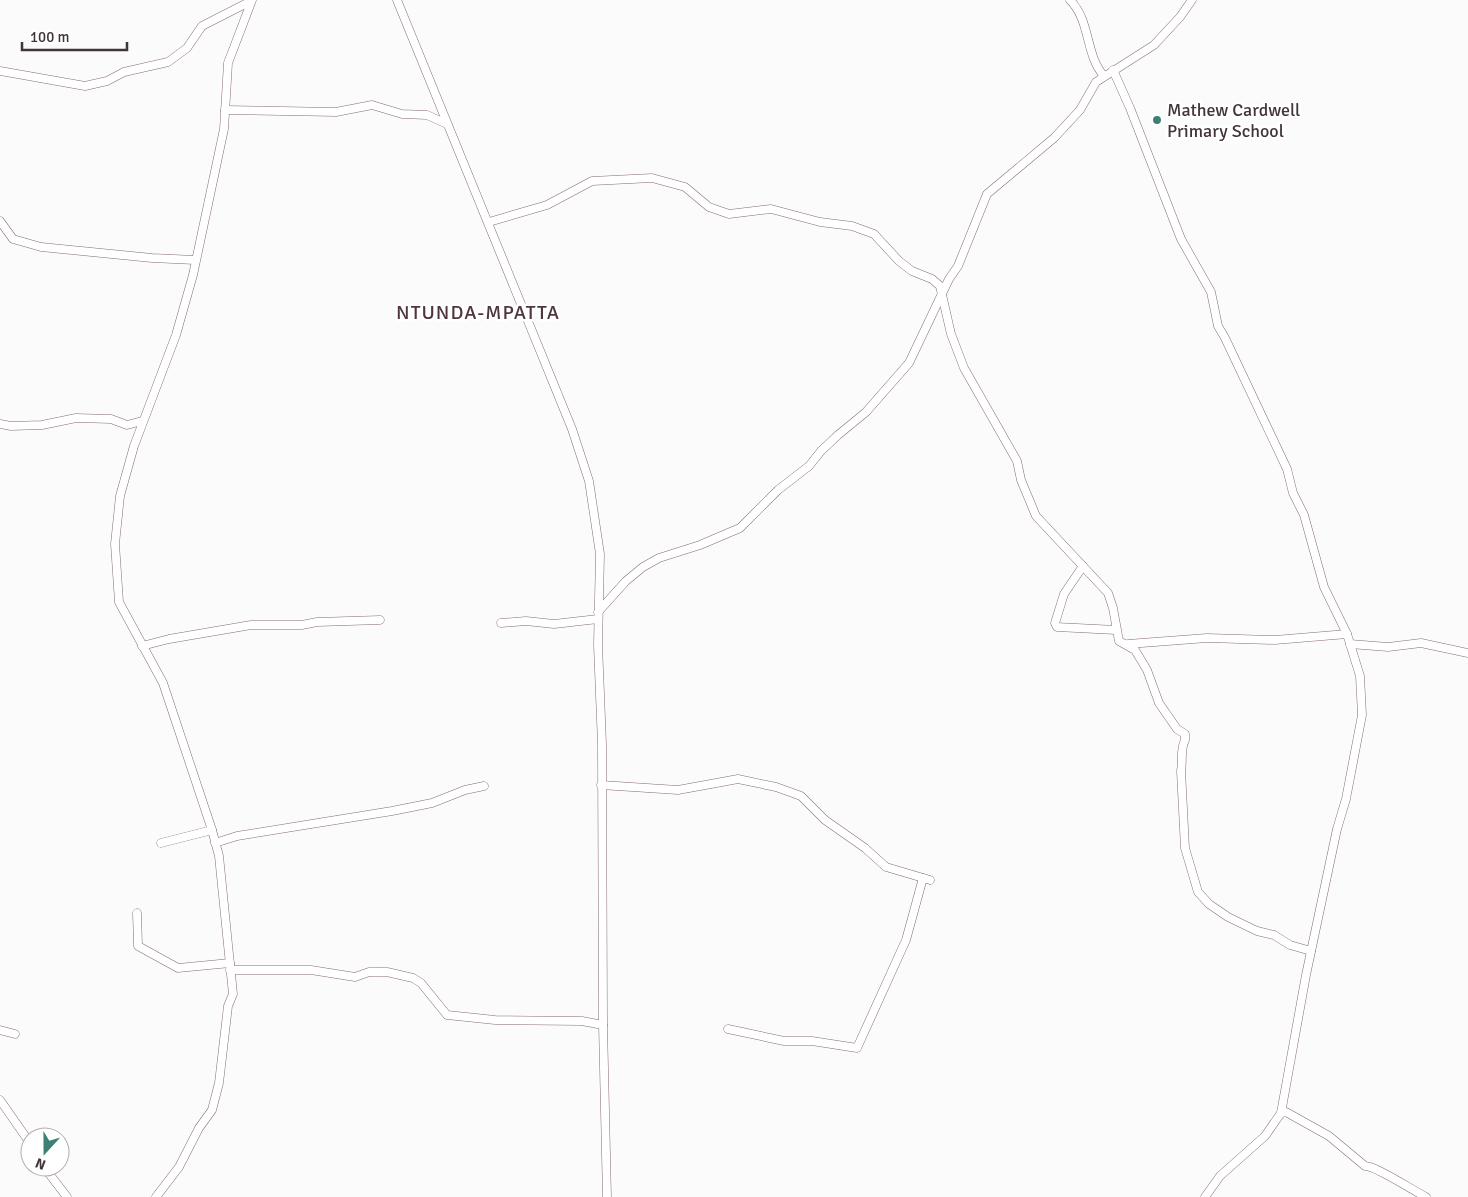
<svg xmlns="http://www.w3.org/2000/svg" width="1468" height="1197" font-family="Signika,sans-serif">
<rect width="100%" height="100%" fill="#fbfbfb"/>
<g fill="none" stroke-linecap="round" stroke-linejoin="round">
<defs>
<g id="minor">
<polyline points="397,0 572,429 589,481 600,554 598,645 602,744 603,1025 607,1197"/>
<path d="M1070 0C1091 21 1085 55 1104 76"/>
<polyline points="1113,70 1130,108 1181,239 1211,292 1218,326 1225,338 1287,469 1293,493 1304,515 1324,587 1347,634 1360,676 1362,715 1346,799 1337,829 1306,975 1281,1113 1265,1136 1220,1176 1205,1197"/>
<polyline points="0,71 85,86 107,81 124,72 168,62 187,48 202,26 251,1"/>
<polyline points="225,110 336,112 372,105 402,114 427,115 447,124"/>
<polyline points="0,221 13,239 41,247 152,258 195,260"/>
<path d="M489 222 547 205 592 181 652 178 685 187 709 207 729 214 771 209 820 222 852 226 874 234 899 261 912 271 932 279 940 286 951 334 964 368 1017 461 1021 480 1036 516 1108 593 1113 608 1119 641 1135 650 1147 670 1159 703 1177 729 1185 734V740C1180 749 1183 760 1181 771L1185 848 1198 892 1209 904 1228 917 1257 931 1274 935 1290 945 1311 951"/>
<polyline points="0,424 11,426 42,425 76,418 111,419 127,425 142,421"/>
<polyline points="1083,566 1064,594 1055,623 1057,627 1116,630"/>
<polyline points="598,612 626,581 643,567 659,558 700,545 740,528 778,490 809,466 821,451 838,435 866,412 909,363 949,279 958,266 987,194 1054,138 1080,110 1096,82 1154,45 1180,17 1192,0"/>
<polyline points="501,623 526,621 554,624 598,619"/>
<polyline points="1128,644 1207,638 1275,640 1347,634"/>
<polyline points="1350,644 1388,647 1421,643 1468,653"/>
<polyline points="142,646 169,639 251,625 302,625 317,622 380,620"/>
<polyline points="601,785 678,790 738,779 776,787 801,796 825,820 865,848 886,867 930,880"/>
<polyline points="161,843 212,830"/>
<polyline points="215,843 237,836 392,811 432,803 465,790 484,786"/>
<polyline points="137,913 138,946 178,968 230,963"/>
<polyline points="230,970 311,970 355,977 369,972 387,972 413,978 421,983 447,1015 495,1020 582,1021 603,1025"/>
<polyline points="728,1029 784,1041 812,1041 857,1048 906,940 923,878"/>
<polyline points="0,1030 15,1034"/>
<polyline points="0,1100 30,1143"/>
<path d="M1281 1113 1286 1112 1329 1136 1365 1166C1376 1166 1412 1190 1426 1197"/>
<polyline points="44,1167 67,1197"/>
<polyline points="156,1197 179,1167 199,1128 212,1110 219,1083 228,1006 233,994 219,856 212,830 163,683 119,602 115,544 120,496 134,446 176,335 193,275 224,129 228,63 252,0"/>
</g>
</defs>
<use href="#minor" stroke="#866b72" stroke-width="9"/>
<use href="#minor" stroke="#fff" stroke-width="8"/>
</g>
<circle fill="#3d8175" stroke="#fff" stroke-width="2" cx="1157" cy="120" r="5"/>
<g text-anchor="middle" stroke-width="5" stroke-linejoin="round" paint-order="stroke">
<g font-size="18" fill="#413538" stroke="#fff" text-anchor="start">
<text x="1167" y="116">Mathew Cardwell<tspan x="1167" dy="21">Primary School</tspan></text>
</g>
<g font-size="20" letter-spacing="1" fill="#4f363d" stroke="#fff">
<text x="478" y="319">NTUNDA-MPATTA</text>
</g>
</g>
<g transform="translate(45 1152) rotate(201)"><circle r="24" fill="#ffffff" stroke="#b3aeaf"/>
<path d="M0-4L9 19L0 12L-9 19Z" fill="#3d8175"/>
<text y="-8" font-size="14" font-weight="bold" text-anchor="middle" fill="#413538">N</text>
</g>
<path d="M22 42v8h105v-8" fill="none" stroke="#413538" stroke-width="2.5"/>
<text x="30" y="42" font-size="15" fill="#413538" stroke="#ffffff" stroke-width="4" paint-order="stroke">100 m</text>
</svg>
